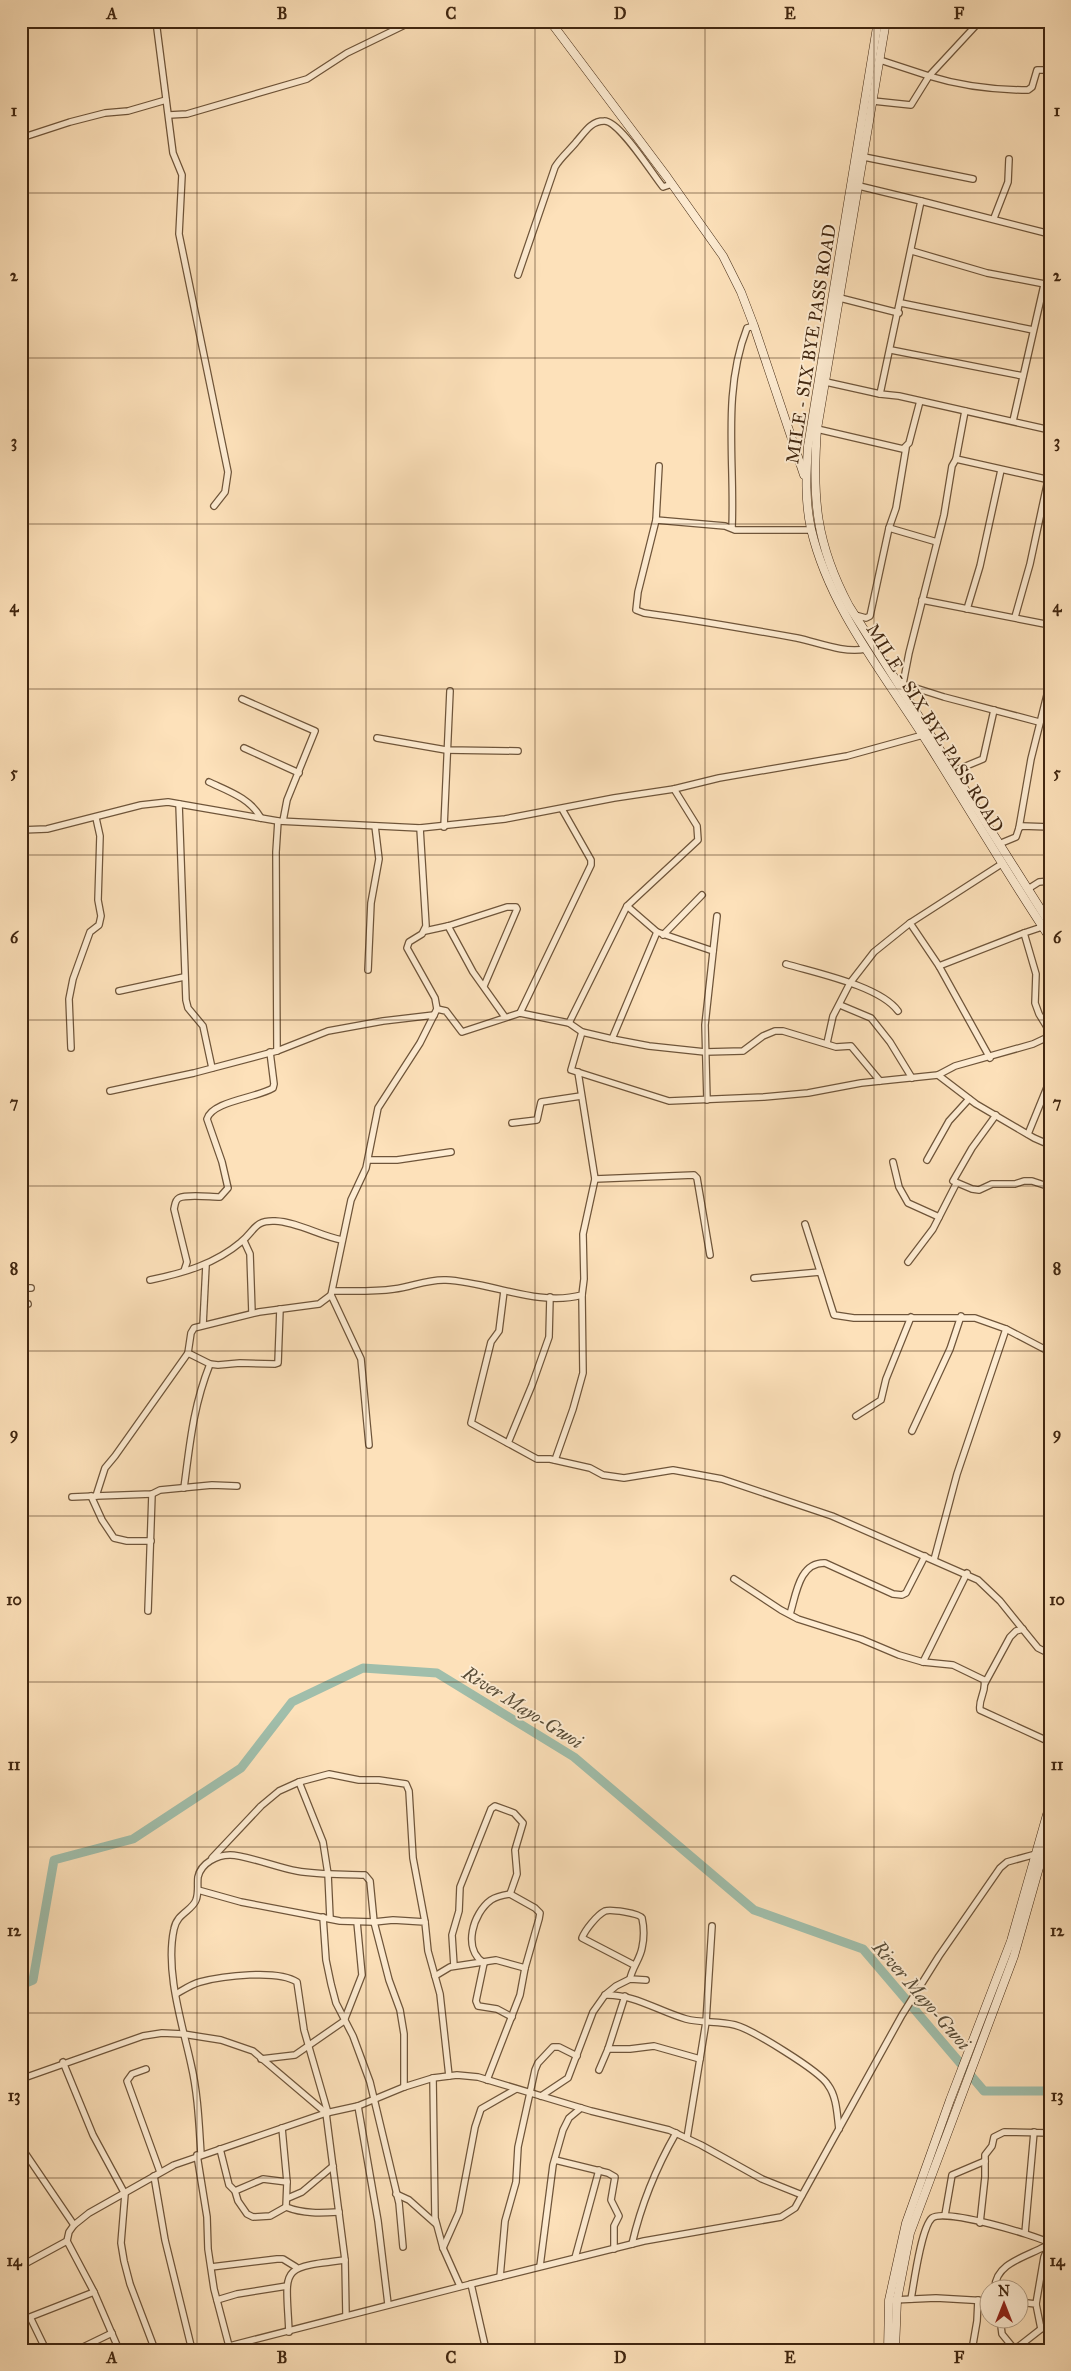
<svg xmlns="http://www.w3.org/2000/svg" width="1071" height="2371" font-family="'IM FELL Great Primer',serif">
<rect width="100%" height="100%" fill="#fde1ba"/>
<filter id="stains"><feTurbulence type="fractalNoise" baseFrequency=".004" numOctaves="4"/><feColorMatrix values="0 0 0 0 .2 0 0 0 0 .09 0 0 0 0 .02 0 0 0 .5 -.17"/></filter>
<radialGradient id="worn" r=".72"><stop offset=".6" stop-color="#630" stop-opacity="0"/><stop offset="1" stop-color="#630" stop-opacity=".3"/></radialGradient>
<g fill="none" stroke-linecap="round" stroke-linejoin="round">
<polyline stroke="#a0beab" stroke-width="9" points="21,1985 33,1980 54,1860 133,1839 241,1768 292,1702 363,1668 437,1673 574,1757 754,1910 863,1949 984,2091 1050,2091"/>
<defs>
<g id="street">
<polyline points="156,21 173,153 182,175 179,234 228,472 225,492 214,506"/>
<path d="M980 21 929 76C961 86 995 90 1028 90L1032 87 1037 70H1050"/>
<polyline points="986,21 993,24 1029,21"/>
<polyline points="873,101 911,105 929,76 880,60"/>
<polyline points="169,115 187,114 307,79 347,53 413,21"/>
<polyline points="21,138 70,122 105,113 128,111 166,100"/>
<polyline points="864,157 973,179"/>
<polyline points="921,201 1050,234"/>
<polyline points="994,218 1008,182 1009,159"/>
<polyline points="912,251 987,273 1050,285"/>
<path d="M518 275 555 167C561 157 570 150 577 141 585 132 591 121 604 121 619 120 653 175 663 187L672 184"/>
<polyline points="840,298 899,313"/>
<polyline points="901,303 1033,330"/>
<polyline points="891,350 1023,376"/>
<polyline points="826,382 880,394 921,201 859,186"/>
<polyline points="880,394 899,396 1050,430"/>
<polyline points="965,411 956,459 1050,480"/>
<polyline points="1013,421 1044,285"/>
<polyline points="817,429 903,449 909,443 920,401"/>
<path d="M659 466 656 520 638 592 636 610 644 613C696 620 747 629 797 638 820 643 842 653 866 649"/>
<polyline points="656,520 725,526 735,530 812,530"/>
<path d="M732 528C735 461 722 392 747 328L754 326"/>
<polyline points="889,528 937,542"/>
<polyline points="922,600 1050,625"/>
<polyline points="967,609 980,566 1001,470"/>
<polyline points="855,615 866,618 870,616 889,528 896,508 906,448"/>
<polyline points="1015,617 1030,564 1048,480"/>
<polyline points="903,684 944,697 1039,722"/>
<polyline points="902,689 909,653 944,515 952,466 956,459"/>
<polyline points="242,699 315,731 287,800 283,821"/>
<polyline points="377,738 446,750 518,751"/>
<polyline points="244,748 299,773"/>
<polyline points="954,771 983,759 994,710"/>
<path d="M209 782C228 791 250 798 261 818"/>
<polyline points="179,804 186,1000 188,1008 203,1026 212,1068"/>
<polyline points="444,827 450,691"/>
<polyline points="1019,828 1031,759 1050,683"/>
<polyline points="21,830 47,829 141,805 168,802 278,821 420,828 505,819 614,798 674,789 719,778 847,756 923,735"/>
<polyline points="999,844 1016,837 1019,828 1022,826 1050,827"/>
<polyline points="1028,889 1039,882 1050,881"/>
<polyline points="627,906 657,932 713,951"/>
<polyline points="448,926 473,972 505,1017"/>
<polyline points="1042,927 1024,933 1036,974 1035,1003 1039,1014 1050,1032"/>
<polyline points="425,931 448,926 507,907 516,907 517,909 484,986"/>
<polyline points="663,935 702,895"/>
<path d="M786 964C816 973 880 986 898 1011"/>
<polyline points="939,966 1024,933"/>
<polyline points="368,970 371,903 379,859 375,826"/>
<polyline points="119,991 184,977"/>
<polyline points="840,1005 871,1018 890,1042 912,1078"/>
<polyline points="437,1009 446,1011 462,1032 520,1013 569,1023 582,1032 612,1039 649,1046 705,1052 743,1051 763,1036 775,1031 783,1031 836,1047 851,1046 880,1081"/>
<polyline points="520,1013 591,865 591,860 562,809"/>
<polyline points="569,1023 627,906 698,840 697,826 674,789"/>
<polyline points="582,1032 571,1070 669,1101 764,1097 808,1093 861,1083 938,1075 955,1066 1033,1044 1050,1036"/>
<polyline points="612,1039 657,932"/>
<polyline points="827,1043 833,1016 850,983 874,952 910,923"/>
<polyline points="71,1048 69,999 73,979 90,932 99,925 101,916 98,900 100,836 96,818"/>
<polyline points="277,1051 276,852 278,821"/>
<polyline points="990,1058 939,966 910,923 1003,863"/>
<polyline points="578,1072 595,1179 694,1175 697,1178 710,1255"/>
<polyline points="938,1075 976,1104 1034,1138 1050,1145"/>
<polyline points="110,1091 194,1073 277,1051 328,1031 383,1021 434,1015"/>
<polyline points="707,1100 705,1025 717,916"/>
<polyline points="996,1115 972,1148 953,1181 972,1189 979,1190 992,1184 1015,1184 1024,1181 1032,1181 1050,1187"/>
<polyline points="512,1123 537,1120 541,1102 581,1096"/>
<polyline points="1028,1134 1050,1080"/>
<polyline points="369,1160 397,1160 451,1152"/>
<polyline points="927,1160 949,1121 969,1099"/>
<polyline points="893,1162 899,1187 908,1203 939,1217"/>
<polyline points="805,1224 834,1315 854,1318 975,1318 1006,1329 1050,1352"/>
<polyline points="244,1241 250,1254 252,1313"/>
<polyline points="908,1262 933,1229 956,1184"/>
<path d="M184 1271 187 1262 174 1209C175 1205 175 1200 179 1198 187 1194 210 1197 220 1197L228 1188 222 1162 207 1119C212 1101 257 1098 273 1088L274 1084 270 1052"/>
<polyline points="754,1278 820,1272"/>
<path d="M150 1280C184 1273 215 1264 241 1242 255 1231 254 1220 275 1221 298 1222 320 1236 342 1240"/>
<polyline points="21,1288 31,1288"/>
<path d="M333 1291C353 1291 374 1292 394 1289 412 1287 427 1279 446 1280 490 1282 538 1307 582 1295L584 1279 583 1234 595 1179"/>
<polyline points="504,1291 499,1331 491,1342 471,1423 537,1459 550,1459 590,1468 603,1475 624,1478 673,1470 722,1479 832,1516 978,1580 1000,1601 1038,1648 1050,1654"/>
<polyline points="331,1295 361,1359 369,1445"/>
<polyline points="21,1305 28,1304"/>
<polyline points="203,1325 206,1265"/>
<polyline points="188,1353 210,1364 218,1365 240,1363 275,1364 278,1363 280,1309"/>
<polyline points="856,1416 881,1400 886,1379 911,1317"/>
<polyline points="912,1431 950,1349 961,1316"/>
<polyline points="508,1443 532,1385 549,1337 550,1297"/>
<polyline points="555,1460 573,1409 583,1373 582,1295"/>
<path d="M184 1488C190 1443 193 1407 210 1364"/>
<polyline points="91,1496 102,1520 114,1538 127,1541 151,1541"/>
<polyline points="96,1496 152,1494 160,1490 212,1485 237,1486"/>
<polyline points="72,1497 96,1496 105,1468 115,1456 188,1353 191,1333 194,1328 259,1312 319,1304 331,1295 351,1200 366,1168 378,1108 420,1043 437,1009 435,998 407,948 409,942 422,934 426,926 420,828"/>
<polyline points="934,1560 957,1474 1006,1329"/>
<path d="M734 1579 781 1610 798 1619 861 1639 899 1655 923 1662 953 1665 984 1680C987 1691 978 1699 980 1710L1050 1742"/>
<polyline points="148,1611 152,1494"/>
<path d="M790 1614C796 1595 799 1562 825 1563L893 1594 902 1595 906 1593 925 1556"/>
<polyline points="923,1662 967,1573"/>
<polyline points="985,1683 1010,1637 1016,1631 1023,1629"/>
<polyline points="299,1782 323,1842 328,1874 330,1918"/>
<polyline points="212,1858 261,1806 279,1791 299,1782 329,1774 359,1780 379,1780 406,1784 409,1791 413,1858 425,1922"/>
<polyline points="1042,1858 1050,1858"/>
<polyline points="198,1890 241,1902 340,1921 374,1922 393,1920 425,1922 428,1951 440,1994 449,2076"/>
<polyline points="323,1917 326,1960 331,1984 336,2003 353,2036 370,2082 399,2203 403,2247"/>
<path d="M484 1963C462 1949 473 1913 491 1900 497 1896 504 1895 510 1894L535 1908 540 1913 539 1919 525 1968 520 1995 487 2080"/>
<polyline points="484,1963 476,2001 478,2006 497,2009 512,2017"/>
<polyline points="454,1966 452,1935 459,1911 460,1887 491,1809 495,1806 514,1813 523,1823 515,1850 517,1874 510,1894"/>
<polyline points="435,1976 450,1967 496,1960 525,1968"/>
<path d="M630 1979C632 1968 640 1959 642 1948 644 1939 644 1927 642 1918 639 1913 610 1909 605 1911 597 1915 585 1930 582 1938L634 1965"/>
<path d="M176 1994C183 1990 192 1984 200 1982 222 1976 278 1969 297 1982L304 2030 328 2113"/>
<path d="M605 1995C634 1994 658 2011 686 2019 701 2023 719 2021 735 2025 751 2029 820 2071 828 2085 837 2097 837 2115 839 2129"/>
<polyline points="608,2049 630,2049 654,2046 700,2059"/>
<polyline points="261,2059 295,2055 344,2021 362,1975 357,1922"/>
<polyline points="63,2062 93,2135 125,2194 121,2243 124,2261 130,2284 155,2350"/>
<polyline points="146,2069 132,2074 127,2081 160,2172"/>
<polyline points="599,2070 608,2049 625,1996"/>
<polyline points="433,2078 435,2218 443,2248 460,2286"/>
<polyline points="21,2079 143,2036 162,2033 183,2034 221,2040 253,2051 326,2113 345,2260 346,2315"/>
<polyline points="541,2096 568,2078 593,2012 605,1995 616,1986 630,1979 646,1980"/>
<polyline points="358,2106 378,2221 388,2304"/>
<polyline points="282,2128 287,2182 286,2207"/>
<polyline points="687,2138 706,2022 712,1926"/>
<polyline points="21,2147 74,2225"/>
<path d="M220 2149 229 2185 235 2191 238 2201 247 2214 253 2217 270 2216 286 2207C304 2214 321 2213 339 2212"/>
<path d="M201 2154C199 2124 198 2094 191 2064 182 2023 165 1971 174 1929 177 1913 192 1911 196 1900 199 1892 197 1884 198 1877 201 1863 217 1855 230 1855 246 1855 279 1868 297 1871 319 1875 342 1874 365 1875L370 1881 374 1922 389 1980 400 2010 404 2034V2087"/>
<polyline points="197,2155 207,2217 208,2249 214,2289 229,2346"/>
<polyline points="555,2160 608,2173 615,2177 611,2200 619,2216 614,2226 614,2249"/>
<polyline points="154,2176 165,2240 192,2350"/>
<polyline points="235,2191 263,2179 287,2182"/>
<polyline points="396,2194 409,2200 436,2224"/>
<polyline points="288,2198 302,2192 333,2166"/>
<polyline points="945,2215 952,2175 985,2161"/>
<polyline points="980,2223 985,2177 985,2155 992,2146 994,2137 1004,2132 1050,2133"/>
<polyline points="1025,2233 1034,2132"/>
<polyline points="67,2241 94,2292 119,2350"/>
<path d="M632 2244C641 2205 656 2168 676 2133"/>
<polyline points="443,2248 459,2212 475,2127 481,2109 516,2089"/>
<polyline points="575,2258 599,2170"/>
<polyline points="21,2266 67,2241 69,2232 74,2225 89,2213 174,2165 326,2113 358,2106 404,2087 433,2078 457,2075 478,2077 591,2111 669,2130 701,2145 762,2179 802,2195"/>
<polyline points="540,2266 553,2165 563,2130 569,2118 581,2108"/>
<polyline points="211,2267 277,2259 283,2259 296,2267"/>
<polyline points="500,2277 505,2221 516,2182 518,2147 535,2070 538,2063 553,2047 559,2047 577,2056"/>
<path d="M995 2288C995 2264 1025 2257 1044 2247L1050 2246"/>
<path d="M911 2299C914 2283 921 2228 932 2218 945 2208 1034 2235 1050 2243"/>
<polyline points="217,2300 237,2294 287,2286"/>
<polyline points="893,2300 936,2298 988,2301"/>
<polyline points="1018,2302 1036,2304 1041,2329"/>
<polyline points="1036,2304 1044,2257 1047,2250 1050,2248"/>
<polyline points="1000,2318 1002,2334 1015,2350"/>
<path d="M289 2332C286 2267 278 2268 345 2260"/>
<polyline points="46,2350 30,2317 94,2292"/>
<polyline points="77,2350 112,2333"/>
<polyline points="214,2350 471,2284"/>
<polyline points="486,2350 471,2284 644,2241 781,2217 795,2208 902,2015 939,1956 1000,1868 1007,1862 1036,1854"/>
<polyline points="972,2350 977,2321 978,2300"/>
<polyline points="1014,2350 1050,2322"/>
</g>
<g id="secondary">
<polyline points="550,21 667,177 723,256 741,292 754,326 804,475"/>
<path d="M878 21 808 446C806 474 805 502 811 529 830 610 886 676 929 745 969 809 1008 875 1050 938"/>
<path d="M886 21 817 429C812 499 816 544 849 606L1050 924"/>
<polyline points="888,2350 889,2300 906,2223 950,2100 1011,1941 1050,1804"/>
<polyline points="895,2350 897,2300 910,2233 1014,1956 1050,1829"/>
</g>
</defs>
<use href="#street" stroke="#6f553a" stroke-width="8"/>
<use href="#secondary" stroke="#402610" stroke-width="9"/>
<use href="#street" stroke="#feecd2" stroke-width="5.5"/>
<use href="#secondary" stroke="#feecd2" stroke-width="8"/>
</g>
<path fill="none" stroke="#402610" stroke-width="1" stroke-opacity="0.55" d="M197 21V2350M366 21V2350M535 21V2350M705 21V2350M874 21V2350M21 193H1050M21 358H1050M21 524H1050M21 689H1050M21 855H1050M21 1020H1050M21 1186H1050M21 1351H1050M21 1516H1050M21 1682H1050M21 1847H1050M21 2013H1050M21 2178H1050"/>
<g text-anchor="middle" stroke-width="4" stroke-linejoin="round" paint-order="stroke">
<g font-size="18" fill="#402610" stroke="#feecd2">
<text transform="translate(811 344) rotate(-81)" y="6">MILE - SIX BYE PASS ROAD</text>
<text transform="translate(935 728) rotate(58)" y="6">MILE - SIX BYE PASS ROAD</text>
</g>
<g font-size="19" font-style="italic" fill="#584c37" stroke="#feecd2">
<text transform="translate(523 1707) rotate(32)" y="7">River Mayo-Gwoi</text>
<text transform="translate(922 1995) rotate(49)" y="7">River Mayo-Gwoi</text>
</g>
</g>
<rect width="1071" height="2371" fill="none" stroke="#fde1ba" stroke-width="55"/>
<g transform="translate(1004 2304)"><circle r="24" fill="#feecd2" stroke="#b29d84"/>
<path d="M0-4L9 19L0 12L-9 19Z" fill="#8f2418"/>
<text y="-8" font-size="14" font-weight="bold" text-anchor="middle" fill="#402610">N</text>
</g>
<rect x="28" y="28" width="1016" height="2316" fill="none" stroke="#402610" stroke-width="2"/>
<g font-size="16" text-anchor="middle" font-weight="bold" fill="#402610">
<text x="112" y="19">A</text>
<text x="282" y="19">B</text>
<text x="451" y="19">C</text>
<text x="620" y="19">D</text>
<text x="790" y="19">E</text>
<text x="959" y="19">F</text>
<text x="14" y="116">1</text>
<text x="1057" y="116">1</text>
<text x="14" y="281">2</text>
<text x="1057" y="281">2</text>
<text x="14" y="447">3</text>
<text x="1057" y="447">3</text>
<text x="14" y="612">4</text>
<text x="1057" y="612">4</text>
<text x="14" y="778">5</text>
<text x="1057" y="778">5</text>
<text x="14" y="943">6</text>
<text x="1057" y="943">6</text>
<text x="14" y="1108">7</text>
<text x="1057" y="1108">7</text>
<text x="14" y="1274">8</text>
<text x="1057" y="1274">8</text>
<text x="14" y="1439">9</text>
<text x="1057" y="1439">9</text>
<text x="14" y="1605">10</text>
<text x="1057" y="1605">10</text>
<text x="14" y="1770">11</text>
<text x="1057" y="1770">11</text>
<text x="14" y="1936">12</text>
<text x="1057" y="1936">12</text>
<text x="14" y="2101">13</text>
<text x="1057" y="2101">13</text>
<text x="14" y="2266">14</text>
<text x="1057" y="2266">14</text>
<text x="112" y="2363">A</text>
<text x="282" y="2363">B</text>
<text x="451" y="2363">C</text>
<text x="620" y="2363">D</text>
<text x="790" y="2363">E</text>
<text x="959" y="2363">F</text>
</g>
<rect width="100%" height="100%" filter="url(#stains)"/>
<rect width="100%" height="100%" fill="url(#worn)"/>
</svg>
